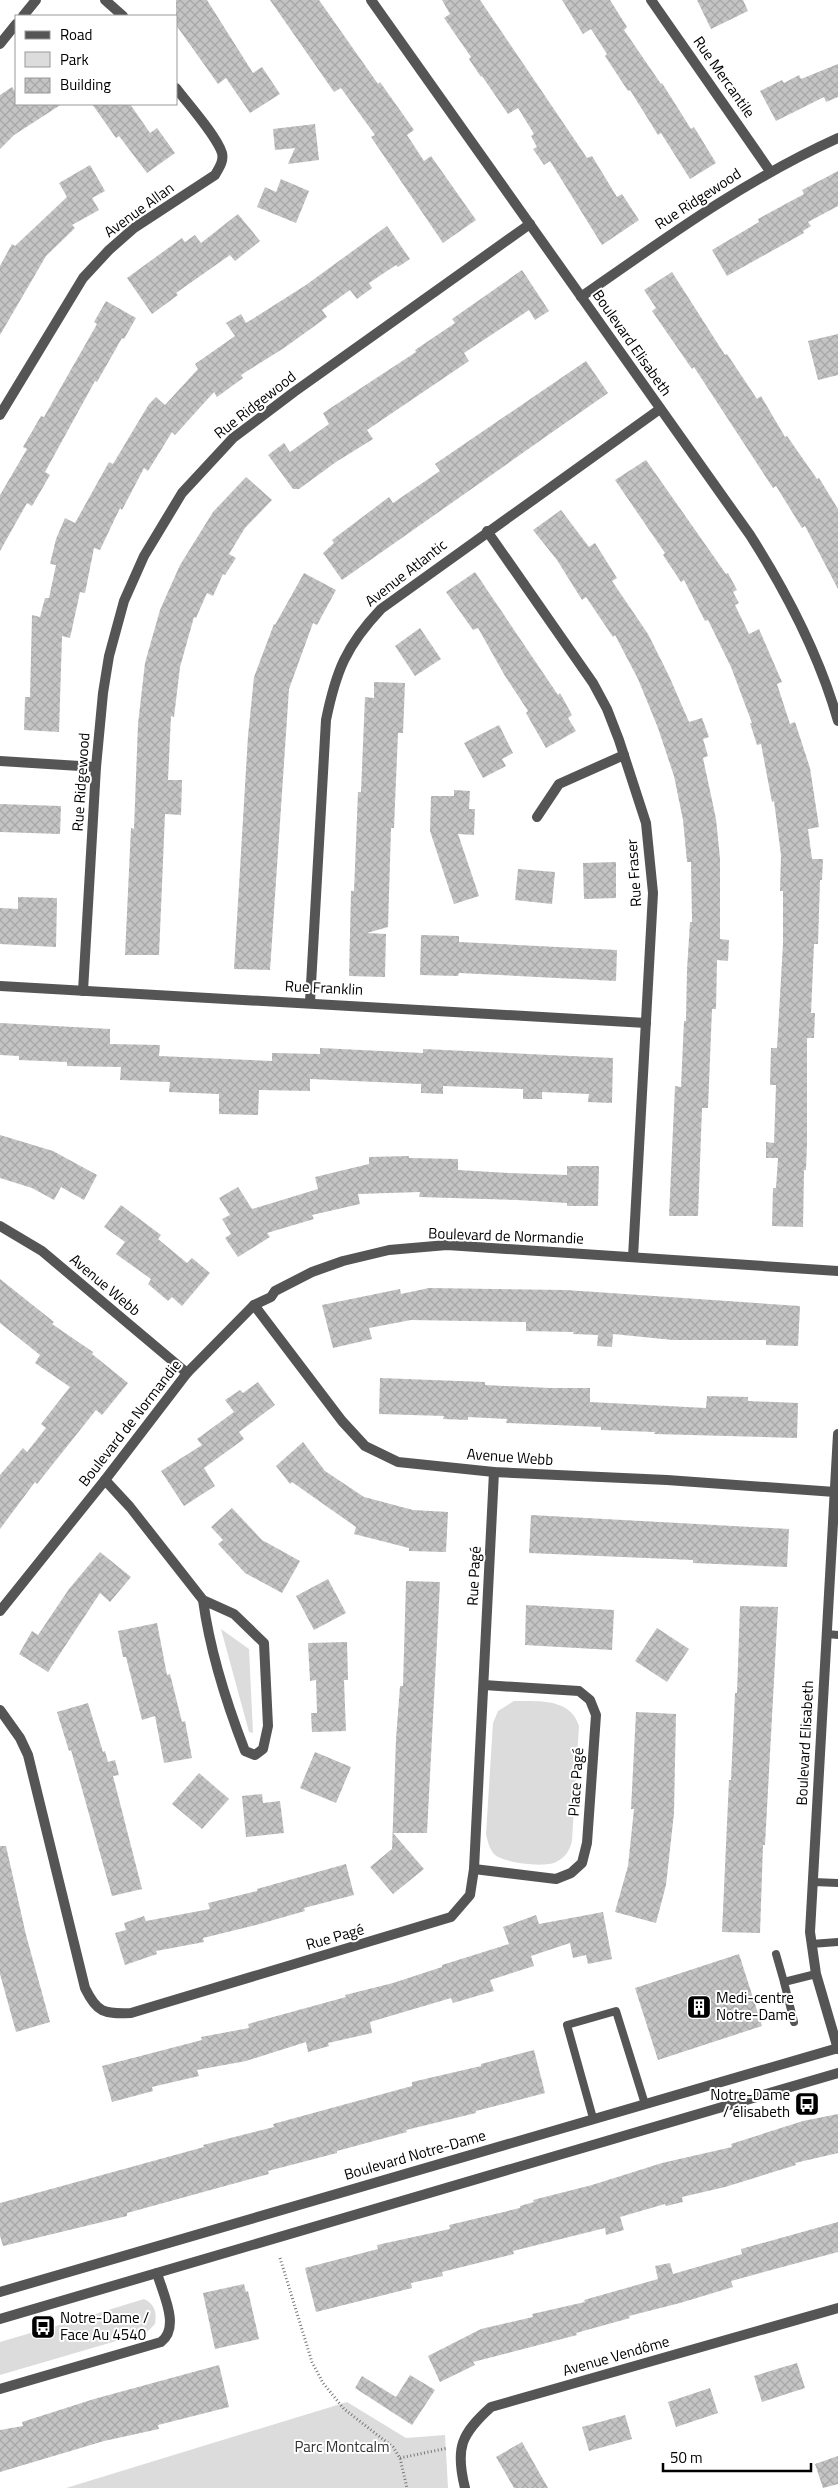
<svg xmlns="http://www.w3.org/2000/svg" width="838" height="2488" font-family="'Titillium Web',sans-serif">
<defs>
<pattern id="building-cross-hatch" width="8" height="8" patternUnits="userSpaceOnUse" patternTransform="scale(1.25)"><rect width="8" height="8" fill="#c4c4c4"/><path d="M0 0l8 8M0 8l8-8" fill="none" stroke="#a7a7a7"/></pattern>
</defs>
<rect width="100%" height="100%" fill="#fff"/>
<g fill="#dcdcdc">
<polygon points="221,1629 249,1649 253,1733 249,1732"/>
<path d="M514 1701C538 1701 571 1698 579 1726L572 1841C570 1850 565 1858 556 1862 544 1868 505 1863 495 1855 489 1849 488 1842 486 1834L493 1723 498 1711Z"/>
<path d="M144 2299C155 2304 157 2313 155 2324L147 2332 0 2375V2342L34 2332 36 2338 47 2335 46 2329Z"/>
<polygon points="347,2402 406,2438 445,2435 448,2488 66,2488"/>
</g>
<g fill="url(#building-cross-hatch)">
<polygon points="176,0 207,0 253,73 262,67 280,94 250,113 226,78 218,84 176,25"/>
<polygon points="270,0 319,0 378,84 380,82 414,130 407,135 424,161 431,156 476,220 443,243 371,137 375,135 341,88 334,92"/>
<polygon points="442,0 480,0 587,158 592,156 617,197 622,194 639,220 602,245 550,161 544,165 533,149 537,147 531,136 534,134 518,108 508,114 482,76 481,77 469,59 471,57 444,18 450,14"/>
<polygon points="562,0 610,0 627,27 624,30 661,84 662,83 691,129 694,127 716,163 690,179 661,133 658,135 630,90 628,91 605,56 607,54 591,29 583,34"/>
<polygon points="697,0 743,0 748,11 711,29"/>
<polygon points="838,64 838,97 826,102 824,97 776,121 760,91 782,80 784,83 799,75 801,79"/>
<polygon points="12,87 16,93 16,104 62,104 14,135 0,149 0,95"/>
<polygon points="92,104 130,104 150,133 157,128 175,153 147,173 119,136 116,138"/>
<polygon points="315,124 319,160 288,164 295,148 275,150 273,129"/>
<polygon points="90,165 105,191 92,198 99,210 72,225 75,228 46,256 0,335 0,266 12,244 15,246 67,197 59,183"/>
<polygon points="838,171 838,206 808,222 811,226 803,231 804,233 727,276 712,250 759,222 758,219 804,194 802,190"/>
<polygon points="281,179 309,191 296,223 257,207 265,187 276,192"/>
<polygon points="238,214 260,241 235,261 230,255 176,293 178,295 152,314 127,278 182,238 185,242 195,235 201,243"/>
<polygon points="387,226 410,259 398,267 396,265 369,283 372,288 357,299 350,290 322,310 327,317 284,348 241,375 243,378 217,397 214,392 175,435 172,432 148,471 144,468 122,510 120,508 100,550 94,548 85,593 80,592 70,638 62,636 59,732 24,730 25,697 30,697 32,615 40,617 45,598 49,598 56,565 50,564 56,539 65,518 75,523 109,462 113,464 149,404 156,397 165,405 198,369 195,364 235,336 226,323 241,314 246,323 306,285"/>
<polygon points="522,270 549,311 535,320 529,310 464,353 469,361 367,430 373,439 336,462 299,489 293,489 268,455 284,443 290,452 329,424 323,413 416,352 415,350 455,323 452,319"/>
<polygon points="672,272 725,355 727,354 757,399 761,396 785,437 787,436 817,479 819,478 838,509 838,589 805,526 802,528 776,486 773,488 694,367 692,369 652,311 656,308 644,290"/>
<polygon points="106,301 136,318 124,339 122,338 97,382 95,381 45,472 50,475 32,506 27,503 0,551 0,495 27,449 23,447 41,416 44,417 97,324 94,322"/>
<polygon points="838,334 838,375 818,380 808,341"/>
<polygon points="586,361 608,393 342,580 323,553 334,543 332,540 389,497 393,503 440,471 435,464"/>
<polygon points="646,460 726,574 728,573 737,590 733,592 739,603 735,605 749,634 759,629 782,682 777,684 790,724 795,722 810,768 819,827 808,829 812,859 823,859 822,880 820,880 818,944 814,944 811,1013 815,1013 814,1038 807,1038 807,1144 806,1170 804,1170 803,1227 772,1226 773,1188 776,1188 778,1158 766,1158 766,1142 774,1143 776,1085 770,1085 771,1048 777,1048 783,944 783,891 780,891 781,855 774,801 772,802 761,744 757,745 750,723 752,723 731,667 708,620 705,621 684,580 681,582 663,555 665,553 615,480"/>
<polygon points="246,477 272,500 245,528 229,554 236,558 225,575 223,574 213,596 207,593 196,618 194,617 180,667 174,717 171,716 168,780 182,780 181,815 165,814 159,955 125,955 131,828 134,829 138,724 145,663 160,610 180,565 213,512"/>
<polygon points="561,510 589,547 595,543 617,578 612,581 648,634 669,676 689,722 702,718 709,737 703,739 708,756 703,758 716,819 720,858 720,939 729,940 728,961 717,960 716,1009 712,1009 708,1108 702,1108 698,1216 669,1216 675,1086 681,1087 684,1021 686,1021 687,970 690,922 692,922 691,862 687,862 683,820 674,776 658,728 638,679 615,635 613,637 586,597 582,600 557,560 533,530"/>
<polygon points="475,572 558,695 560,693 572,715 568,718 576,731 546,748 526,713 528,711 505,676 478,628 473,630 446,592"/>
<polygon points="304,573 336,590 317,625 313,623 289,689 270,970 234,969 248,736 254,677 274,624 275,625"/>
<polygon points="420,628 441,659 415,676 395,646"/>
<polygon points="374,682 405,683 403,733 398,733 394,828 391,828 388,927 367,933 386,934 385,977 349,976 351,891 354,891 358,792 361,792 365,697 374,698"/>
<polygon points="499,725 513,753 502,759 506,766 483,778 464,743"/>
<polygon points="454,790 470,791 469,809 475,809 474,835 458,834 479,896 454,904 430,831 431,796 454,796"/>
<polygon points="0,804 61,806 60,834 0,832"/>
<polygon points="616,862 616,898 584,899 583,863"/>
<polygon points="518,869 555,872 552,904 515,900"/>
<polygon points="18,897 57,898 56,947 0,944 0,908 18,909"/>
<polygon points="421,935 459,936 459,942 617,950 616,981 459,973 458,976 420,975"/>
<polygon points="0,1023 110,1029 110,1044 160,1045 159,1056 272,1061 272,1053 320,1054 320,1048 423,1053 423,1049 613,1058 612,1103 588,1102 589,1094 542,1092 542,1099 523,1099 523,1089 443,1086 443,1094 421,1093 421,1084 310,1079 310,1091 259,1090 258,1115 219,1114 219,1094 169,1092 170,1082 120,1080 121,1067 67,1066 67,1062 19,1060 19,1056 0,1055"/>
<polygon points="0,1135 53,1151 97,1175 84,1200 61,1187 54,1200 32,1188 0,1178"/>
<polygon points="409,1156 409,1158 458,1159 458,1170 508,1173 567,1175 567,1166 599,1166 598,1206 567,1206 567,1203 517,1200 419,1197 420,1192 358,1194 360,1204 312,1215 314,1219 267,1233 270,1237 238,1257 225,1238 231,1234 222,1219 230,1215 219,1198 238,1187 252,1209 318,1189 315,1177 369,1164 369,1157"/>
<polygon points="121,1205 161,1235 158,1239 187,1263 192,1258 210,1273 182,1306 172,1297 168,1301 148,1284 151,1279 116,1254 125,1242 104,1227"/>
<polygon points="0,1279 54,1322 52,1324 93,1352 92,1354 128,1383 102,1415 96,1410 37,1484 35,1482 0,1529 0,1475 23,1448 27,1452 46,1428 41,1424 70,1387 35,1363 40,1355 0,1323"/>
<polygon points="429,1288 566,1290 800,1306 798,1346 766,1345 766,1340 673,1340 613,1334 612,1347 597,1346 598,1335 573,1334 574,1332 526,1331 526,1322 411,1320 369,1328 372,1339 333,1348 322,1305 400,1289 401,1294"/>
<polygon points="380,1378 485,1382 485,1385 550,1388 590,1388 590,1402 706,1408 707,1396 748,1397 748,1401 798,1403 797,1438 654,1434 655,1432 601,1430 601,1427 506,1423 507,1419 468,1417 468,1420 443,1419 444,1416 379,1414"/>
<polygon points="258,1382 275,1405 239,1432 244,1439 204,1468 215,1486 184,1506 161,1471 202,1445 197,1439 234,1412 225,1400 240,1390 243,1393"/>
<polygon points="303,1442 325,1471 364,1497 413,1510 448,1512 446,1552 409,1551 409,1548 354,1534 356,1527 292,1482 290,1484 276,1466"/>
<polygon points="232,1508 262,1540 300,1561 282,1593 245,1573 218,1544 223,1540 211,1527"/>
<polygon points="531,1515 789,1529 787,1567 693,1563 693,1560 529,1553"/>
<polygon points="100,1552 131,1577 110,1602 100,1593 48,1672 19,1654 32,1631 38,1635 69,1589"/>
<polygon points="328,1579 346,1613 314,1630 296,1596"/>
<polygon points="406,1581 440,1582 438,1622 427,1833 393,1833 424,1869 393,1894 370,1867 392,1849 396,1739 400,1686 403,1686"/>
<polygon points="526,1605 614,1610 612,1650 525,1645"/>
<polygon points="740,1606 778,1607 765,1845 763,1845 760,1933 722,1932 729,1780 731,1780 735,1693 737,1693"/>
<polygon points="157,1623 167,1675 170,1674 182,1722 185,1721 192,1758 164,1763 155,1716 142,1720 126,1657 123,1657 118,1631"/>
<polygon points="657,1628 689,1649 667,1682 635,1661"/>
<polygon points="347,1642 348,1680 344,1680 346,1731 312,1732 311,1713 317,1713 316,1680 310,1681 308,1643"/>
<polygon points="88,1703 103,1752 105,1751 108,1762 115,1760 119,1775 113,1776 142,1889 112,1896 71,1750 69,1751 57,1712"/>
<polygon points="636,1712 676,1714 674,1813 666,1885 656,1923 615,1912 628,1866 634,1809 631,1809"/>
<polygon points="315,1752 351,1767 336,1803 300,1788"/>
<polygon points="199,1773 229,1799 202,1829 172,1804"/>
<polygon points="262,1794 263,1803 280,1801 284,1833 246,1837 242,1796"/>
<polygon points="0,1846 6,1846 26,1935 50,2022 16,2032 0,1974"/>
<polygon points="346,1864 354,1895 304,1908 305,1911 256,1925 203,1938 204,1942 156,1951 157,1954 125,1965 115,1933 126,1930 124,1923 144,1916 146,1921 210,1909 208,1903 257,1891 257,1889"/>
<polygon points="603,1912 612,1959 588,1964 586,1955 573,1958 570,1943 531,1956 534,1966 490,1980 494,1991 453,2003 451,1998 370,2022 372,2033 328,2043 329,2046 308,2052 306,2042 246,2061 197,2070 199,2076 152,2087 153,2091 112,2102 102,2066 202,2040 201,2037 249,2028 248,2024 346,1997 345,1995 393,1983 442,1967 442,1965 509,1944 503,1927 536,1915 539,1924"/>
<polygon points="739,1954 762,2026 658,2060 635,1988"/>
<polygon points="534,2050 545,2093 476,2111 476,2113 406,2130 407,2132 337,2151 337,2153 268,2171 269,2174 127,2213 127,2216 3,2246 0,2236 0,2203 204,2147 203,2145 274,2127 273,2124 412,2086 412,2082 481,2066 481,2064"/>
<polygon points="838,2114 838,2153 795,2163 796,2165 725,2187 682,2197 683,2202 666,2206 665,2204 620,2217 624,2230 606,2235 605,2228 513,2251 514,2254 442,2272 443,2276 411,2283 412,2288 316,2312 305,2268 378,2249 377,2245 450,2229 449,2225 520,2208 520,2206 534,2202 533,2200 592,2185 662,2163 732,2147 731,2144 803,2121"/>
<polygon points="838,2222 838,2252 731,2281 733,2287 680,2303 629,2316 630,2318 576,2333 577,2335 473,2362 475,2365 440,2382 428,2356 481,2329 533,2317 532,2314 585,2302 584,2300 658,2279 655,2266 670,2263 673,2274 742,2254 741,2249"/>
<polygon points="244,2284 246,2292 248,2291 259,2339 215,2349 203,2293"/>
<polygon points="797,2363 805,2388 762,2402 754,2376"/>
<polygon points="219,2365 229,2407 158,2425 159,2429 104,2441 0,2472 0,2430 23,2426 22,2422 94,2399"/>
<polygon points="410,2375 435,2390 412,2425 355,2388 362,2376 396,2397"/>
<polygon points="710,2388 718,2413 676,2427 668,2402"/>
<polygon points="625,2415 632,2439 589,2451 582,2427"/>
<polygon points="522,2442 548,2488 514,2488 496,2457"/>
<polygon points="838,2456 838,2484 823,2488 815,2464"/>
</g>
<g fill="none" stroke-linecap="round" stroke-linejoin="round">
<g stroke="#777" stroke-width="3" stroke-dasharray="1 2.5" stroke-linecap="butt">
<polyline points="280,2258 312,2362 323,2383 344,2409 393,2447 400,2458 407,2488"/>
<polyline points="400,2458 448,2448"/>
</g>
<g stroke="#555" stroke-width="8">
<polyline points="827,1634 838,1635"/>
<polyline points="813,1882 838,1883"/>
<polyline points="811,1944 838,1942"/>
<polyline points="776,1954 784,1982"/>
<polyline points="794,2022 784,1982 816,1974"/>
<polyline points="593,2118 567,2025 616,2011 645,2104"/>
</g>
<g stroke="#555" stroke-width="10">
<polyline points="105,0 123,16"/>
<path d="M371 0 750 535C787 593 819 654 838 721"/>
<polyline points="651,0 770,171"/>
<polyline points="23,16 36,0"/>
<polyline points="0,44 16,24"/>
<path d="M581 297C664 239 745 180 838 138"/>
<path d="M0 415 83 278 109 250 134 228 215 175C219 168 224 161 222 153 216 135 188 104 176 88"/>
<polyline points="487,531 593,683 607,709 619,740 646,823 653,893 633,1257"/>
<polyline points="0,761 96,767"/>
<polyline points="537,817 559,784 624,755"/>
<polyline points="0,986 646,1023"/>
<polyline points="83,991 96,767 103,693 109,656 124,601 144,556 182,493 233,438 294,392 530,224"/>
<path d="M310 1002 326 720C336 671 346 646 381 609L660 409"/>
<polyline points="0,1226 42,1251 187,1373"/>
<polyline points="254,1305 342,1421 365,1446 398,1462 494,1472 667,1480 835,1492"/>
<polyline points="838,1434 810,1932 816,1974 838,2049"/>
<path d="M105 1480 130 1507 203 1600 234 1614 264 1643 268 1726 263 1749 255 1755 245 1751C226 1702 210 1652 203 1600"/>
<polyline points="0,1611 105,1480 187,1373 254,1305 271,1297 275,1291 312,1272 343,1261 389,1250 447,1245 838,1271"/>
<path d="M0 1710 20 1738 28 1755 85 1988C97 2013 104 2014 131 2013L451 1917 470 1895 474 1869 494 1472"/>
<polyline points="474,1869 556,1879 571,1873 582,1863 587,1843 596,1715 590,1700 579,1691 484,1685"/>
<path d="M0 2389 161 2342C181 2327 162 2292 157 2273"/>
<path d="M465 2488C455 2448 461 2434 491 2407L838 2308"/>
</g>
<g stroke="#555" stroke-width="10">
<polyline points="0,2292 838,2048"/>
<polyline points="0,2319 838,2073"/>
</g>
</g>
<defs>
<symbol id="building-square" viewBox="-11 -11 22 22"><rect x="-9" y="-9" width="18" height="18" rx="4" fill="#000" stroke="#fff"/><path d="M-4-6H4V6H1V3H-1V6H-4ZM-2.5-4.3h1.7v1.8h-1.7ZM.8-4.3h1.7v1.8H.8ZM-2.5-1h1.7V.8h-1.7ZM.8-1h1.7V.8H.8Z" fill="#fff"/></symbol>
<symbol id="bus-square" viewBox="-11 -11 22 22"><rect x="-9" y="-9" width="18" height="18" rx="4" fill="#000" stroke="#fff"/><path d="M-5-6H5V4H4V6H2V4H-2V6H-4V4H-5ZM-3.5-4V0h7V-4ZM-3.5 1.2v1.5H-2V1.2ZM2 1.2v1.5H3.5V1.2Z" fill="#fff"/></symbol>
</defs>
<g fill-rule="evenodd">
<use href="#building-square" x="685" y="1993" width="28" height="28"/>
<use href="#bus-square" x="793" y="2090" width="28" height="28"/>
<use href="#bus-square" x="29" y="2313" width="28" height="28"/>
</g>
<g text-anchor="middle" stroke-width="4" stroke-linejoin="round" paint-order="stroke">
<g font-size="15" fill="#000" stroke="#fff">
<text transform="translate(724 77) rotate(55)" y="5">Rue Mercantile</text>
<text transform="translate(698 199) rotate(-33)" y="5">Rue Ridgewood</text>
<text transform="translate(139 210) rotate(-36)" y="5">Avenue Allan</text>
<text transform="translate(632 343) rotate(55)" y="5">Boulevard Elisabeth</text>
<text transform="translate(255 405) rotate(-38)" y="5">Rue Ridgewood</text>
<text transform="translate(406 573) rotate(-38)" y="5">Avenue Atlantic</text>
<text transform="translate(81 782) rotate(-86)" y="5">Rue Ridgewood</text>
<text transform="translate(634 873) rotate(-94)" y="5">Rue Fraser</text>
<text transform="translate(324 988) rotate(3)" y="5">Rue Franklin</text>
<text transform="translate(506 1236) rotate(2)" y="5">Boulevard de Normandie</text>
<text transform="translate(105 1285) rotate(40)" y="5">Avenue Webb</text>
<text transform="translate(130 1423) rotate(-52)" y="5">Boulevard de Normandie</text>
<text transform="translate(510 1457) rotate(4)" y="5">Avenue Webb</text>
<text transform="translate(474 1576) rotate(-87)" y="5">Rue Pagé</text>
<text transform="translate(805 1743) rotate(-87)" y="5">Boulevard Elisabeth</text>
<text transform="translate(576 1782) rotate(-86)" y="5">Place Pagé</text>
<text transform="translate(335 1937) rotate(-16)" y="5">Rue Pagé</text>
<text transform="translate(415 2155) rotate(-16)" y="5">Boulevard Notre-Dame</text>
<text transform="translate(616 2356) rotate(-16)" y="5">Avenue Vendôme</text>
</g>
<g font-size="15" fill="#000" stroke="#fff" text-anchor="start">
<text x="716" y="2003">Medi-centre<tspan x="716" dy="17">Notre-Dame</tspan></text>
<text x="790" y="2100" text-anchor="end">Notre-Dame<tspan x="790" dy="17">/ élisabeth</tspan></text>
<text x="60" y="2323">Notre-Dame /<tspan x="60" dy="17">Face Au 4540</tspan></text>
</g>
<g font-size="15" fill="#333" stroke="#fff">
<text x="342" y="2452">Parc Montcalm</text>
</g>
</g>
<rect x="15" y="15" width="162" height="90" fill="#ffffff" stroke="#999999"/>
<rect x="25" y="31" width="25" height="8" fill="#555555" stroke="#999999"/>
<text x="60" y="40" font-size="15" fill="#000000">Road</text>
<rect x="25" y="52" width="25" height="15" fill="#dcdcdc" stroke="#999999"/>
<text x="60" y="65" font-size="15" fill="#000000">Park</text>
<rect x="25" y="78" width="25" height="15" fill="url(#building-cross-hatch)" stroke="#999999"/>
<text x="60" y="90" font-size="15" fill="#000000">Building</text>
<path d="M663 2463v8h148v-8" fill="none" stroke="#000000" stroke-width="2.5"/>
<text x="670" y="2463" font-size="15" fill="#000000" stroke="#ffffff" stroke-width="4" paint-order="stroke">50 m</text>
</svg>
